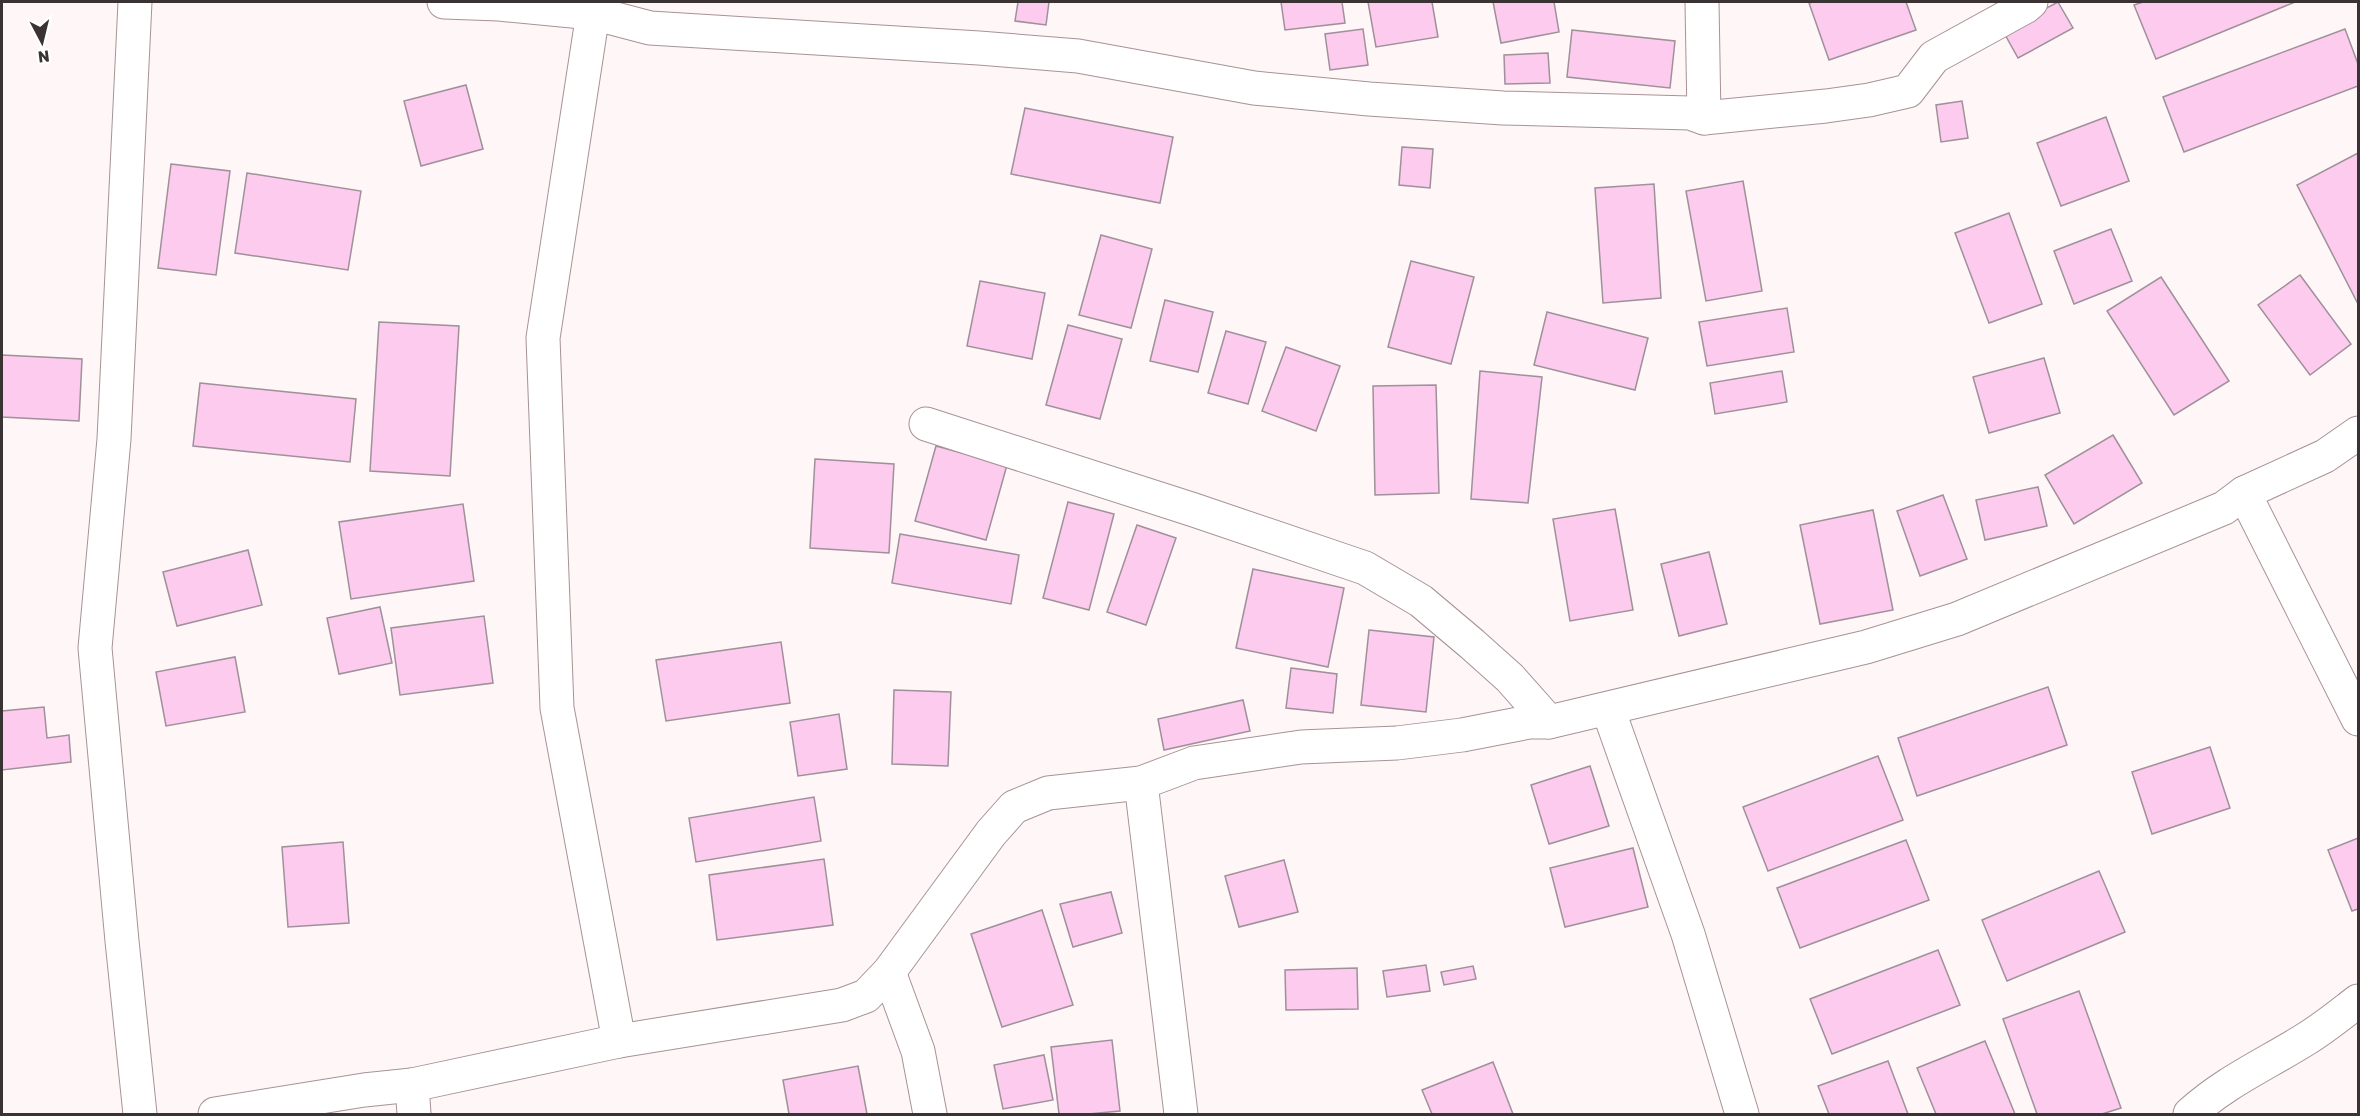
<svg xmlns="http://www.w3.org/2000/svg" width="2360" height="1116" font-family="Rubik,sans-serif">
<rect width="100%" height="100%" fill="#fef6f7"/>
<g fill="#fccbed" stroke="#9f909a" stroke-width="1.5">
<polygon points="1018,2 1049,2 1046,25 1015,21"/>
<polygon points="1281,2 1342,2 1345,23 1285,30"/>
<polygon points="1368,2 1432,2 1438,37 1376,47"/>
<polygon points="1493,2 1554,2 1559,32 1501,43"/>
<polygon points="1813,2 1906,2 1916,30 1829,60 1809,3"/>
<polygon points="2058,2 2073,28 2018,58 2003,31"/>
<polygon points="2143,2 2295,2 2156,59 2134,5"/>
<polygon points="1363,29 1368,65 1330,70 1325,34"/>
<polygon points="2345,29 2358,64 2358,86 2184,152 2163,97"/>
<polygon points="1572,30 1675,41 1670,88 1567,77"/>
<polygon points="1548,53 1550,83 1505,84 1504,55"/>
<polygon points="466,85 483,149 421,166 404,101"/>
<polygon points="1962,101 1968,138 1941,142 1936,105"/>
<polygon points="1025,108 1173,137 1160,203 1011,174"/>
<polygon points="2106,117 2129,181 2061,206 2037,143"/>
<polygon points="1402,147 1433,149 1430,188 1399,185"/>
<polygon points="2358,153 2358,304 2297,185"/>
<polygon points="171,164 230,171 216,275 158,268"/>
<polygon points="247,173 361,191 348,270 235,253"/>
<polygon points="1743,181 1762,291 1706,301 1686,191"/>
<polygon points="1654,184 1661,298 1603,303 1595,188"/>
<polygon points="2009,213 2042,304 1989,323 1955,233"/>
<polygon points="2111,229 2132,281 2074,304 2054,251"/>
<polygon points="1101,235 1152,249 1131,328 1079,315"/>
<polygon points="1411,261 1474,277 1451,364 1388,347"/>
<polygon points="2300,275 2351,344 2310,375 2258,305"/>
<polygon points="2161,277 2229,381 2174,415 2107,311"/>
<polygon points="980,281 1045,293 1032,359 967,346"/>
<polygon points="1165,300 1213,312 1198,372 1150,361"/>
<polygon points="1787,308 1794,352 1707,366 1699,322"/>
<polygon points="1547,312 1648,338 1635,390 1534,365"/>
<polygon points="379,322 459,326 450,476 370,471"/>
<polygon points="1068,325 1122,339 1100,419 1046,405"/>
<polygon points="1226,331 1266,342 1248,404 1208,393"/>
<polygon points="1286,347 1340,366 1316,431 1262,411"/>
<polygon points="2,355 82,359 79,421 2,417"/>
<polygon points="2044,358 2060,413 1989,433 1973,377"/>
<polygon points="1480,371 1542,377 1528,503 1471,499"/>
<polygon points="1782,371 1787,402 1715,414 1710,383"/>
<polygon points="200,383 356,399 350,462 193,446"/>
<polygon points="1436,385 1439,493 1375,495 1373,386"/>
<polygon points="2113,435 2142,483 2074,524 2045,475"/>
<polygon points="936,446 1007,465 986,540 915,521"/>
<polygon points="815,459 894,464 889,553 810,548"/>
<polygon points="2038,487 2047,526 1985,540 1976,500"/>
<polygon points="1943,495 1967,559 1920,576 1897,511"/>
<polygon points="1068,502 1114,514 1089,610 1043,598"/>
<polygon points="463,504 474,581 351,599 339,522"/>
<polygon points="1615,509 1633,610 1570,621 1553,519"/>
<polygon points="1873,510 1893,610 1820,624 1800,525"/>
<polygon points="1137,525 1176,538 1146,625 1107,612"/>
<polygon points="900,534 1019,555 1011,604 892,583"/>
<polygon points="248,550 262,605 177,626 163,572"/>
<polygon points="1709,552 1727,624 1679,636 1661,564"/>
<polygon points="1253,569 1344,588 1328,667 1236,648"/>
<polygon points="380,607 392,663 339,674 327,618"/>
<polygon points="484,616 493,683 400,695 391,628"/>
<polygon points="1369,630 1434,637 1426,712 1361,705"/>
<polygon points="781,642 790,703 666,721 656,660"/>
<polygon points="235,657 245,712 166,726 156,672"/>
<polygon points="1291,668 1337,674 1333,713 1286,708"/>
<polygon points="2048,687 2067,745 1917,796 1898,738"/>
<polygon points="894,690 951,692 948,766 892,764"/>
<polygon points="1243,700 1250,731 1164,750 1158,719"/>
<polygon points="44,707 47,738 69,735 71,762 2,770 2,711"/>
<polygon points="839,714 847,769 798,776 790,722"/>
<polygon points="2210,747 2230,808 2152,834 2132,772"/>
<polygon points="1878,756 1903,820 1768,871 1743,807"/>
<polygon points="1590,766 1609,826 1549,844 1531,785"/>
<polygon points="814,797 821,841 696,862 689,818"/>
<polygon points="2358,838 2358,909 2352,911 2328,850"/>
<polygon points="1906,840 1929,900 1800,948 1777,888"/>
<polygon points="343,842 349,923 288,927 282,847"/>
<polygon points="1633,848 1648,907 1565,927 1550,868"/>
<polygon points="824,859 833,925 717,940 709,875"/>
<polygon points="1284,860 1298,912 1239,927 1225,876"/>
<polygon points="2099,871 2125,932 2007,981 1982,920"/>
<polygon points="1111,892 1122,933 1073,947 1060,904"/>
<polygon points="1042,910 1073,1005 1002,1027 971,934"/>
<polygon points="1938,950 1960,1005 1832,1054 1810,999"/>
<polygon points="1426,965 1430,991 1387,997 1383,971"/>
<polygon points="1473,966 1476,979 1444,985 1441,972"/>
<polygon points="1357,968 1358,1009 1286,1010 1285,970"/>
<polygon points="2079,991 2121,1108 2102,1114 2037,1114 2003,1019"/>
<polygon points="1112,1040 1120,1111 1088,1114 1059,1114 1051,1047"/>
<polygon points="1985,1041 2015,1114 1936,1114 1917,1068"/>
<polygon points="1044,1055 1053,1100 1003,1109 994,1065"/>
<polygon points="1888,1061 1908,1114 1829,1114 1818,1086"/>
<polygon points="1493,1062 1513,1114 1432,1114 1422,1090"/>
<polygon points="858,1066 867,1114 789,1114 783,1080"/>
</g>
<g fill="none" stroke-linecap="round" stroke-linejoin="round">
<defs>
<g id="street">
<polyline points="135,2 114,439 95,648 122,941 140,1114"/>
<polyline points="444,2 499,4 593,13 650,28 979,48 1078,56 1254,88 1369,99 1503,108 1690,113 1704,118 1826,106 1869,100 1908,91 1934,57 2025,7 2031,2"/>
<polyline points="1702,2 1704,118"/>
<polyline points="593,13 543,338 557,708 619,1041"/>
<polyline points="926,424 1194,510 1365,568 1421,601 1472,644 1510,678 1549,722"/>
<polyline points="2244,493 2358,719"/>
<polyline points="1608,709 1688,934 1742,1114"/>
<polyline points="1141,783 1181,1114"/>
<polyline points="889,972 918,1051 930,1114"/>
<polyline points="412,1085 414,1114"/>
<polyline points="215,1114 364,1090 412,1085 619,1041 842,1005 866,996 889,972 991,833 1014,807 1048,793 1141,783 1194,763 1301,747 1397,743 1462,735 1529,722 1549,722 1866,647 1957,619 2224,508 2244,493 2325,456 2358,433"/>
<path d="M2190 1114C2225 1082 2266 1064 2306 1039 2324 1028 2341 1014 2358 1001"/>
</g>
</defs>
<use href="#street" stroke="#a79395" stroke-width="35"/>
<use href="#street" stroke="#fff" stroke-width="33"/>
</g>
<rect width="2360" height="1116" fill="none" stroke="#3a3233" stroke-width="6"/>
<g transform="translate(42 42) rotate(173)" stroke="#ffffff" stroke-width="4.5" paint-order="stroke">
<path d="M0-4.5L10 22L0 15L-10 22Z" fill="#3a3233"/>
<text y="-9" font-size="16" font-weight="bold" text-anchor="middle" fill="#3a3233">N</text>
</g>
</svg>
